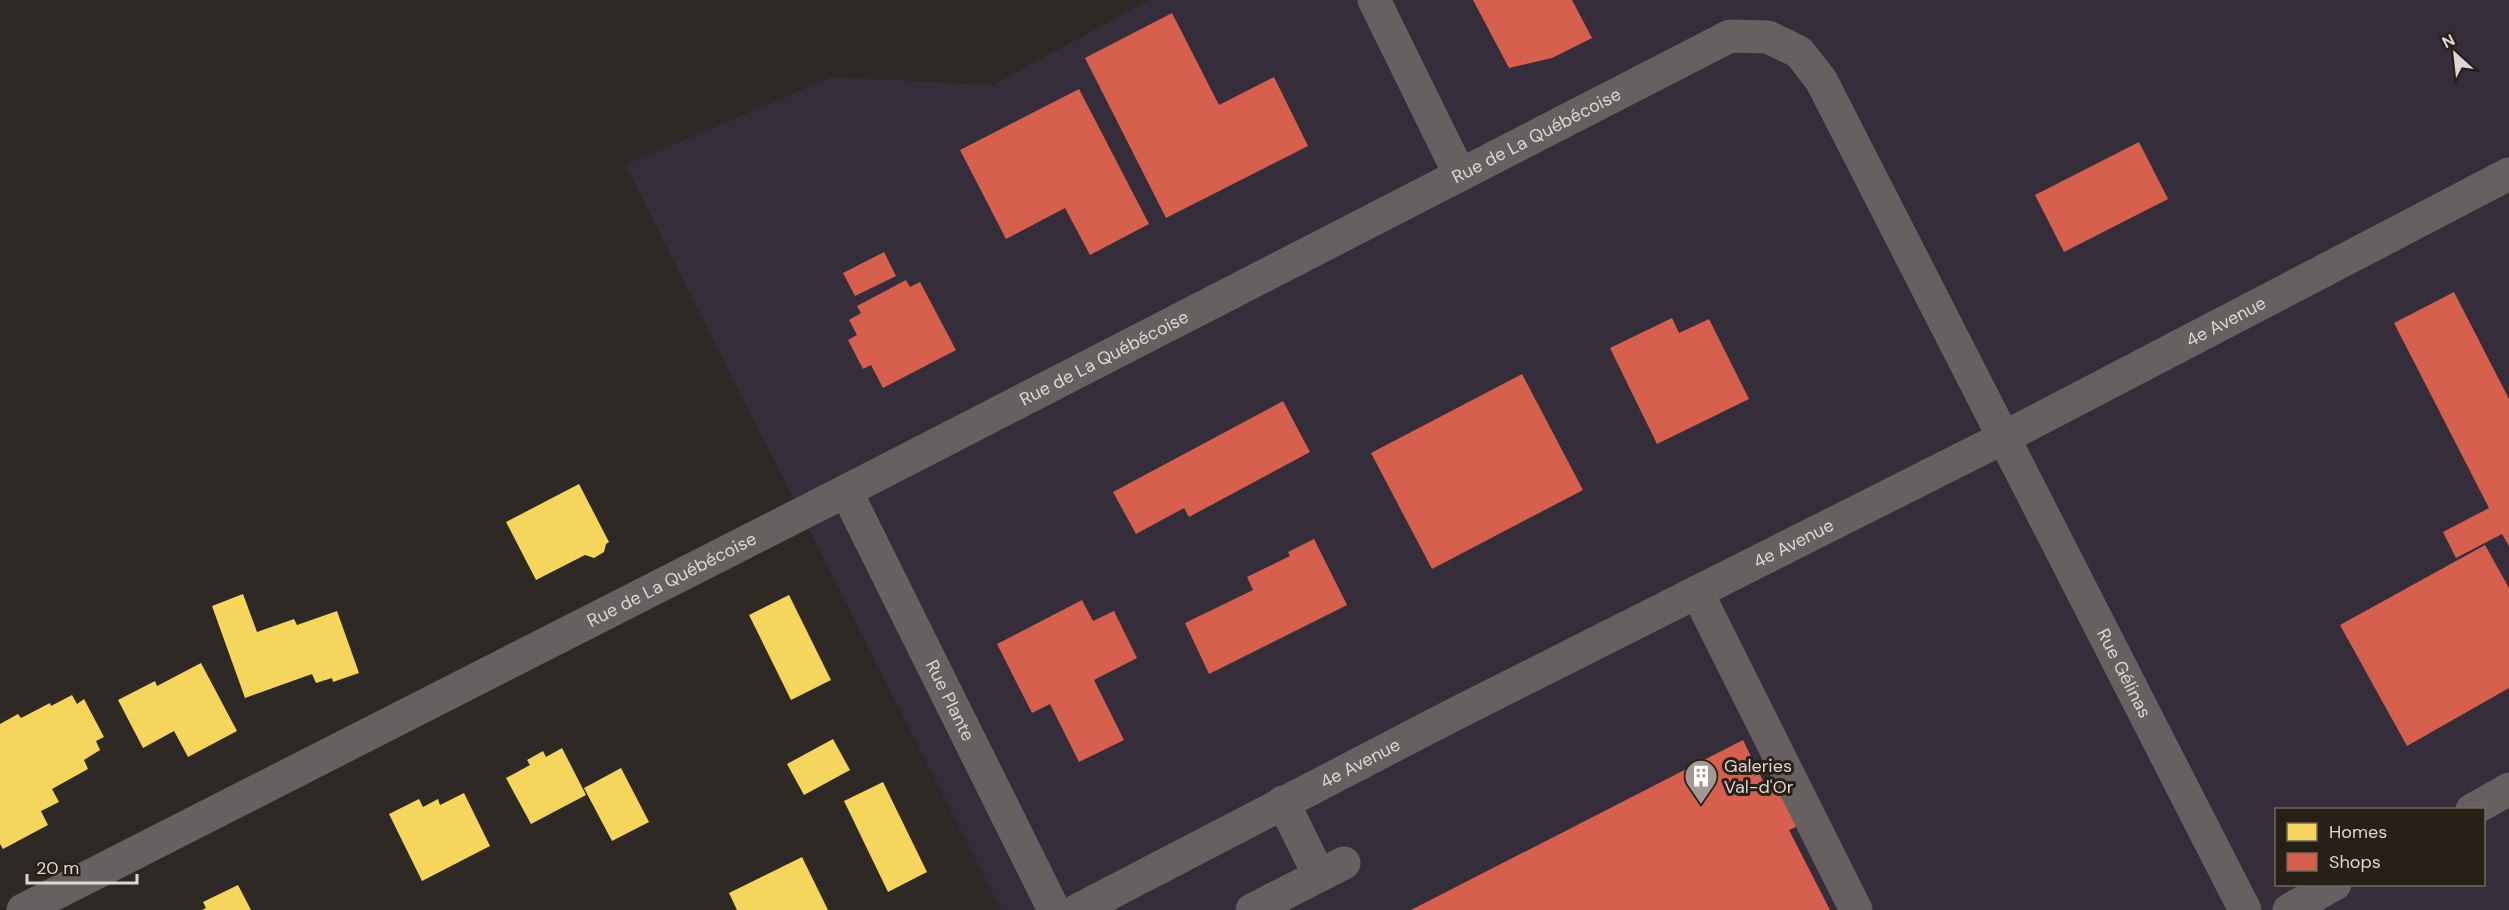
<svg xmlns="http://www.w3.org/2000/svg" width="2509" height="910" font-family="'DM Sans',sans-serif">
<rect width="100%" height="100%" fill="#2e2924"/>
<path fill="#352d3a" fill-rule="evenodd" d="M1149 0H2509V910H1001L625 165 832 77 993 85ZM2276 810H2484V884H2276Z"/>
<g fill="#f6d55c">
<polygon points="579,484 609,542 606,544 604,552 594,558 585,555 536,580 506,522"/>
<polygon points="243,594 257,632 294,619 297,625 337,611 359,673 333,682 332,678 316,683 312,674 245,698 212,606"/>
<polygon points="789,595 831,680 791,700 749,615"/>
<polygon points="201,663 237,731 188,757 174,731 143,748 118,700 155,681 157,686"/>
<polygon points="72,695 77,704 84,699 104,737 96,741 100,750 84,760 88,769 52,789 59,802 41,811 48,825 3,849 0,844 0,724 18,714 21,718 50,703 51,706"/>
<polygon points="833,739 850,770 804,795 787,764"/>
<polygon points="562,748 586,795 531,824 506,778 530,765 527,760 543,751 546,757"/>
<polygon points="621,768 649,822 612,841 584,788"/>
<polygon points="883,782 927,872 888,892 844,801"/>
<polygon points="464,793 490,846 422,881 389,814 419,799 423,807 438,799 440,805"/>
<polygon points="802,857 828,910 737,910 729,893"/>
<polygon points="238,885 251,910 202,910 206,908 203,902"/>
</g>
<g fill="#d6604d">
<polygon points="1473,0 1572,0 1592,38 1552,58 1509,68"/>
<polygon points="1172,13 1219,105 1274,77 1308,146 1166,218 1085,58"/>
<polygon points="1079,89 1149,224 1090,255 1065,208 1006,239 960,150"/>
<polygon points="2139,142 2168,199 2064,252 2035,195"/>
<polygon points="884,252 896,276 855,296 843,273"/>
<polygon points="906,280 910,287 920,282 956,350 883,388 871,365 863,369 848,340 857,335 849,320 861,313 857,306"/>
<polygon points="2454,292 2509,399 2509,546 2502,534 2456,558 2443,532 2489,508 2394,323"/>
<polygon points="1672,318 1679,333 1709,319 1749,399 1657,444 1610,348"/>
<polygon points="1522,374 1583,490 1432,569 1371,453"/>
<polygon points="1283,401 1310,452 1189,517 1184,508 1136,534 1113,492"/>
<polygon points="1314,539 1347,605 1209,674 1185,623 1253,590 1247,577 1290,556 1288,552"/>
<polygon points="2485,545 2509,588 2509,688 2407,746 2340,625"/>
<polygon points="1082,600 1093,621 1114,611 1137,658 1094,680 1124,740 1079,762 1050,704 1032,713 997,644"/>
<polygon points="1743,740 1765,785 1775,780 1798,826 1789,830 1830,910 1411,910"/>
</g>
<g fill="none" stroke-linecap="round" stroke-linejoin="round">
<g stroke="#666160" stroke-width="33">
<polyline points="1374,0 1460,175"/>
<path id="s1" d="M846 491 1054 910"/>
<polyline points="1697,592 1856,910"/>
<polyline points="1283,802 1319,875"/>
<polyline points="2472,810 2509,789"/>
<path id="s2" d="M23 910 846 491 1730 36 1768 37 1799 52 1821 80 2245 910"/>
<path id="s3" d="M1078 910 1451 716 2003 438 2509 174"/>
<polyline points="1252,910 1344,863"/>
<polyline points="2289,910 2335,884"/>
</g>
</g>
<defs>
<symbol id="building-pin" viewBox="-11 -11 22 30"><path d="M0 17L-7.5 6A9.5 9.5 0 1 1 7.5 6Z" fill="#a09994" stroke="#281f16"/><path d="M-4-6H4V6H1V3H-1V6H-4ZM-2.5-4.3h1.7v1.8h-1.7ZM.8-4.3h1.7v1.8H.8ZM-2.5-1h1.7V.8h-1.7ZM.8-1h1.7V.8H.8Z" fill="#fff"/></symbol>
</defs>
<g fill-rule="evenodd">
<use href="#building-pin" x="1682" y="757" width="38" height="52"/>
</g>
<g text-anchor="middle" stroke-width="6" stroke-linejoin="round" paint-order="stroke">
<g font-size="18" fill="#ddd6d1" stroke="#281f16">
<text dy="6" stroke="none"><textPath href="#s2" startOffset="1700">Rue de La Québécoise</textPath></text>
<text dy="6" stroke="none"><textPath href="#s3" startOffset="1290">4e Avenue</textPath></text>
<text dy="6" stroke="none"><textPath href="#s2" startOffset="1214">Rue de La Québécoise</textPath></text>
<text dy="6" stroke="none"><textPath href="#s3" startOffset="804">4e Avenue</textPath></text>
<text dy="6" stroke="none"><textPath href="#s2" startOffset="728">Rue de La Québécoise</textPath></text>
<text dy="6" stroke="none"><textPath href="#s2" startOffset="2692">Rue Gélinas</textPath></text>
<text dy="6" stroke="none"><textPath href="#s1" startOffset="234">Rue Plante</textPath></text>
<text dy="6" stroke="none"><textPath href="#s3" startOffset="318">4e Avenue</textPath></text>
</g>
<g font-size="18" fill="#ddd6d1" stroke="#281f16" text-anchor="start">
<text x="1724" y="772">Galeries<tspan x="1724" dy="21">Val-d'Or</tspan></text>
</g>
</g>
<rect x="2275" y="808" width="210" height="78" fill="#281f16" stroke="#706861" stroke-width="1.5"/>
<rect x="2287" y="823" width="30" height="18" fill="#f6d55c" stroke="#706861" stroke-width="1.5"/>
<text x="2329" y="838" font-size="18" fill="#ddd6d1">Homes</text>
<rect x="2287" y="853" width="30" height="18" fill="#d6604d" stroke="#706861" stroke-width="1.5"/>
<text x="2329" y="868" font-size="18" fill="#ddd6d1">Shops</text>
<g transform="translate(2455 54) rotate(333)" stroke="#281f16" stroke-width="4.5" paint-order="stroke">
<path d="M0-4.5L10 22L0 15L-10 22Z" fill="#ddd6d1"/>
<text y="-9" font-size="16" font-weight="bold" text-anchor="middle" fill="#ddd6d1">N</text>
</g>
<path d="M27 874v9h110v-9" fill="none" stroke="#ddd6d1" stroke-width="3"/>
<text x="36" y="874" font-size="18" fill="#ddd6d1" stroke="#281f16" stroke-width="4.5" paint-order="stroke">20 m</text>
</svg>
